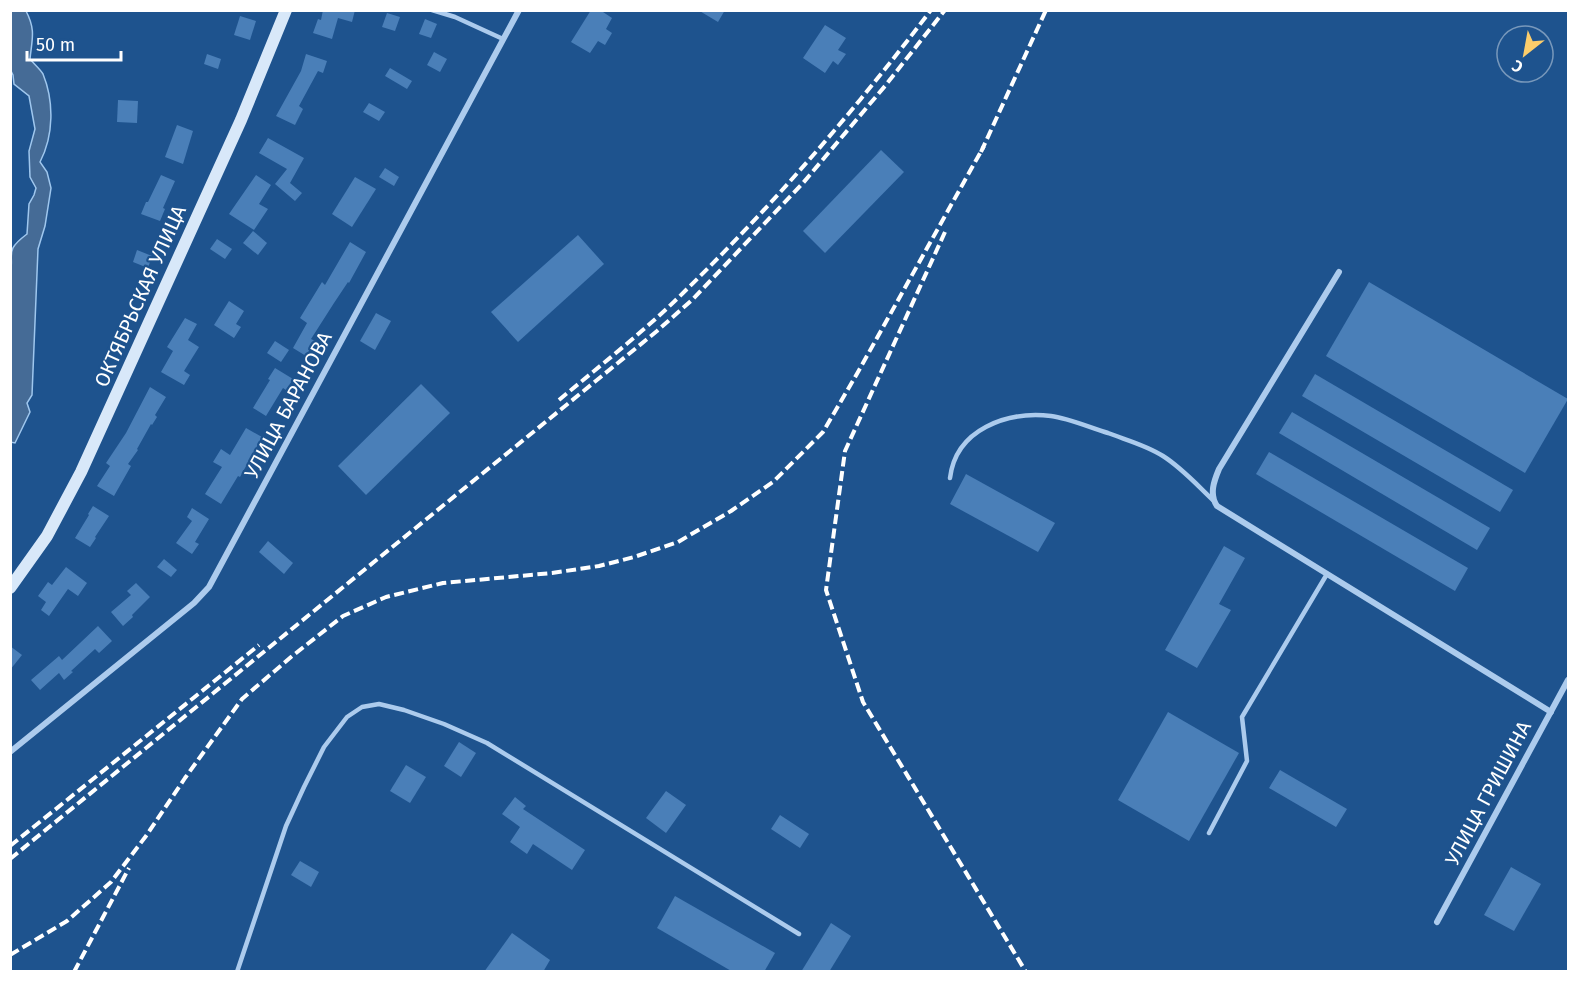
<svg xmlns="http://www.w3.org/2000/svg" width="1579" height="982" font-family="'Fira Sans',sans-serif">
<rect width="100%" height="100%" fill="#1e538e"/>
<path fill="#456b96" stroke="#9fc7ee" stroke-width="1.5" d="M10 11H26C36 30 32 39 30 59 34 64 40 69 43 74 54 101 54 135 40 162L47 172 51 188 45 226 38 249 32 395 27 403 30 412 15 443 10 442V277C15 253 3 252 27 234L29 204 34 195 36 188 30 177 29 151 35 129 29 96 14 84 13 75 11 71Z"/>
<g fill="#4a7fb8">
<polygon points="323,10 355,10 352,22 338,18 332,39 313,33 318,19 321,20"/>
<polygon points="591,10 600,10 612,18 606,29 612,33 605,45 598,41 590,53 571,42"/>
<polygon points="698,10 725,10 718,22"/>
<polygon points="387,13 400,17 395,31 382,27"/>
<polygon points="240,16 256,21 250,40 234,35"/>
<polygon points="425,19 437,24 431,38 419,34"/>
<polygon points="825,25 846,38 838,50 846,54 838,65 833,61 825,73 803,58"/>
<polygon points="434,52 447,59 440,72 427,65"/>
<polygon points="207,54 221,59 218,69 204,64"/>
<polygon points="306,54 327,61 323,73 318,71 299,106 303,109 295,125 276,116 301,71"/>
<polygon points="390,68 412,81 407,89 385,76"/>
<polygon points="118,100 138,101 137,123 117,122"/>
<polygon points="369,103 385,112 379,121 363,112"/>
<polygon points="177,125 193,131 183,164 165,157"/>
<polygon points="268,138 304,158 290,183 302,193 295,201 275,184 287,169 259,153"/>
<polygon points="881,150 904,172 825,253 803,231"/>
<polygon points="385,168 399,177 394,186 379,177"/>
<polygon points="161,175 175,181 163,208 165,209 160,221 141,214 146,202 148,202"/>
<polygon points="256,175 271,185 259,204 268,209 254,230 229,214"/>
<polygon points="355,177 376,189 352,227 332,214"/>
<polygon points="253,231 267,243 258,255 243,243"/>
<polygon points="578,235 604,264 518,342 491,312"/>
<polygon points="217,239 232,249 225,259 210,249"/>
<polygon points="350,242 366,252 349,283 348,282 334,303 311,339 315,341 306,356 293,348 307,323 300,318 322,282 325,285"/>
<polygon points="137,250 152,256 148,268 133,262"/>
<polygon points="1369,282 1568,399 1525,473 1326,356"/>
<polygon points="229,301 244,311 236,324 241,327 234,338 214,325"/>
<polygon points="376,313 391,321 375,350 360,341"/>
<polygon points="185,318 197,324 188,340 199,347 184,371 190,375 184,385 161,372 173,351 167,347"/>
<polygon points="275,341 289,350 281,362 267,353"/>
<polygon points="275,368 293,379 286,390 283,388 266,416 253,408 270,380 268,379"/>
<polygon points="1315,374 1513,490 1500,512 1302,396"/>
<polygon points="421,384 450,413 366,495 338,466"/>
<polygon points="150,387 166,397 155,415 157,417 152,425 151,424 137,449 138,450 128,464 131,466 114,496 97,486 110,466 106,463 126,433"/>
<polygon points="1292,412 1490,528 1477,550 1279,433"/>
<polygon points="246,428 262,437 240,477 238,476 221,504 205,494 222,467 213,462 221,449 230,455"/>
<polygon points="1269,452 1468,568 1455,591 1256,474"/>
<polygon points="966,474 1055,523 1038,552 950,504"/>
<polygon points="93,506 109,516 95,537 96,538 90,547 75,538 89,515 88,514"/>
<polygon points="192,508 209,519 195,542 199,544 192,554 176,543 192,521 187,517"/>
<polygon points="268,541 293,563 284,574 259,552"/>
<polygon points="1224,546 1245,558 1219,604 1231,610 1197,668 1165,650"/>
<polygon points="164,559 177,570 171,577 157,567"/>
<polygon points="66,567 87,583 78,596 68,589 49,616 41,610 46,602 38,596 48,582 52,585"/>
<polygon points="136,583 150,597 132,615 133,617 123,626 111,612 131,595 127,591"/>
<polygon points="98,626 112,641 99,653 95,649 71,671 73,672 64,680 59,673 40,690 31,680 59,656 62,660"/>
<polygon points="10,646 22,655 10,670"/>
<polygon points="1168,712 1239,753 1189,841 1118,800"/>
<polygon points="459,742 476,753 461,777 444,766"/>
<polygon points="406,765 426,777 410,803 390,791"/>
<polygon points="1280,770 1347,809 1336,827 1269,788"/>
<polygon points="666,791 686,805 666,833 646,818"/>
<polygon points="515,797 526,806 523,809 585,850 572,870 533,844 527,854 510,842 520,827 502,814"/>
<polygon points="780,815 809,834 800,848 771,829"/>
<polygon points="300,861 319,872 311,887 291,875"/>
<polygon points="1511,867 1541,884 1514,931 1484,915"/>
<polygon points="675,896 775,953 764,972 733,972 657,928"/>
<polygon points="831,923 851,936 829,972 801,972"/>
<polygon points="512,933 550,960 543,972 484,972"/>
</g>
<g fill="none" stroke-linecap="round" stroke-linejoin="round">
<g stroke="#accbed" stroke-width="4.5">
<polyline points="432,10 455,17 503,39"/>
<path d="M950 478C956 429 1007 411 1051 416 1068 418 1091 428 1108 433 1126 440 1146 445 1163 456 1182 468 1198 486 1214 501"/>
<polyline points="1209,833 1247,761 1242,717 1327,574"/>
<polyline points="237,972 286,826 304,787 324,747 347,717 362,707 379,704 404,710 444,724 487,743 799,934"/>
</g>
<g stroke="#accbed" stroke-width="6">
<path d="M1339 272 1219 469C1214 481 1209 494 1217 506L1551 712"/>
<polyline points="10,752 194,603 209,587 519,10"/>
<polyline points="1437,922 1568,680"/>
</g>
<polyline stroke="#d8e8f9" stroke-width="12" points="10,588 47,536 81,472 241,120 286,10"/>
<g stroke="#fff" stroke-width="4" stroke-dasharray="10 4.5" stroke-linecap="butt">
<polyline points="981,152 1046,10"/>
<polyline points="945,232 845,451 826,590 863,702 1026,972"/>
<path d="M559 400C602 364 646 330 686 290 774 204 856 109 931 10"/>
<polyline points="10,846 259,645"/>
<polyline points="10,859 657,331 692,300 803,183 885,86 945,10"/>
<polyline points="10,955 67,921 111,882 146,836 185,778 242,699 291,657 343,616 386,597 443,583 552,573 599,566 634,557 678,542 731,511 773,482 823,432 858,372 984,146"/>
<polyline points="74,972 129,868"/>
</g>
</g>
<g text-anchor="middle" stroke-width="4.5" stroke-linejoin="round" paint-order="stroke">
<g font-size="20" fill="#fff" stroke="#1e538e">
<text transform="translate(140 296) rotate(-66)" y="7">ОКТЯБРЬСКАЯ УЛИЦА</text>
<text transform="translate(288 405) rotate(-62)" y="7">УЛИЦА БАРАНОВА</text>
<text transform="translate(1488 793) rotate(-62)" y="7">УЛИЦА ГРИШИНА</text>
</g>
</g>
<rect width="1579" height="982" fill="none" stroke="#ffffff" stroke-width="24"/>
<g transform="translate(1525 54) rotate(211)"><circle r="28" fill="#1e538e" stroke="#7898bb" stroke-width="1.5"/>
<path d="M0-4.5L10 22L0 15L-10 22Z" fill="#fccd6b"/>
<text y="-9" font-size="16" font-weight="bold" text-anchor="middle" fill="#ffffff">С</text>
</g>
<path d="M27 51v9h94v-9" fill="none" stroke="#ffffff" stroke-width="3"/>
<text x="36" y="51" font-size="18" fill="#ffffff" stroke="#1e538e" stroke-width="4.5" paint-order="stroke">50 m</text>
</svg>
